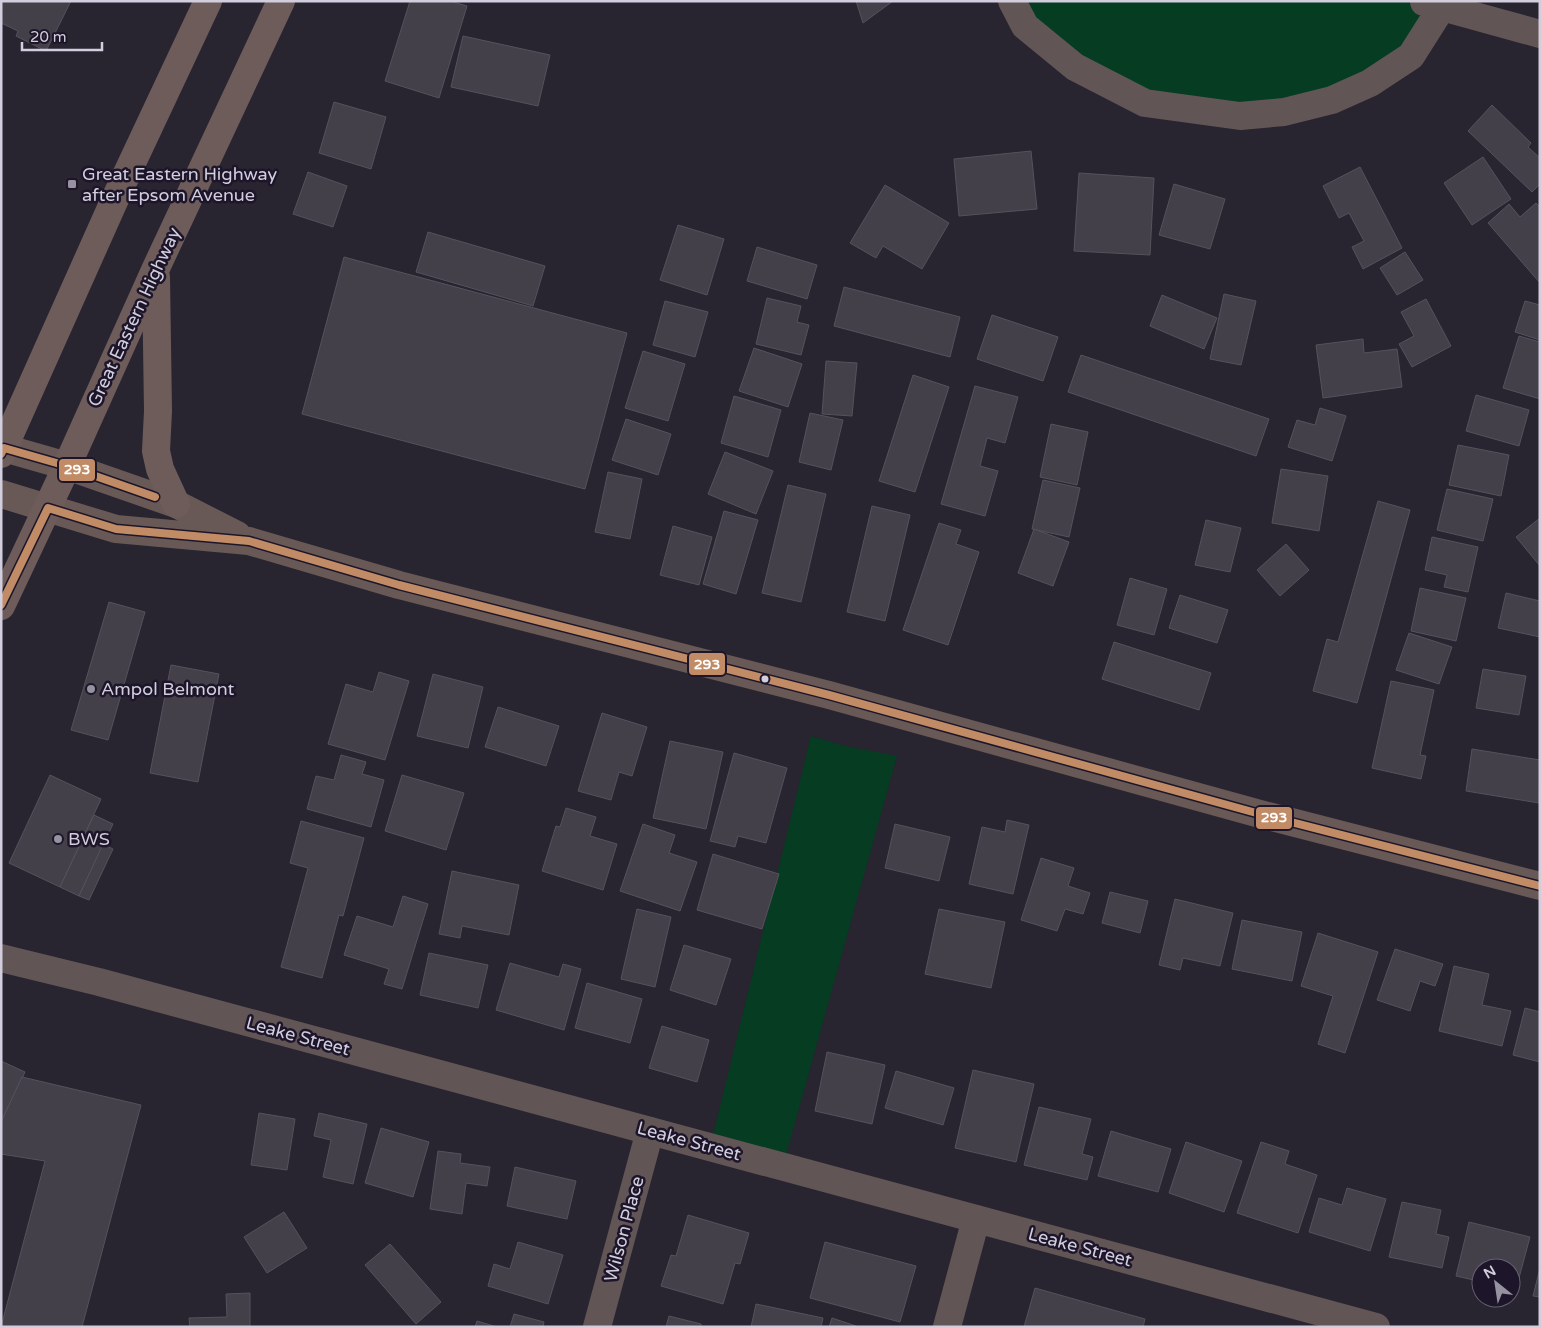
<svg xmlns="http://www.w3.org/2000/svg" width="1541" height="1328" font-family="'Varela Round',sans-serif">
<rect width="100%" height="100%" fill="#282430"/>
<g fill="#053c22">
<polygon points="1012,1 1422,1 1442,7 1411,56 1332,100 1194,110 1075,67"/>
<polygon points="811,736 845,746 897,756 786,1155 713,1135"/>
</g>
<g fill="#43404a" stroke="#56525d">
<polygon points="1,1 71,1 46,51 16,36 18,31 1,23"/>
<polygon points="410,1 450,1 467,6 439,98 385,81"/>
<polygon points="856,1 893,1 863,23"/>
<polygon points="463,36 550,55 538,106 451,87"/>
<polygon points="334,102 386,117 371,169 319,153"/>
<polygon points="1492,105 1531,143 1528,147 1540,158 1540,184 1532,192 1468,131"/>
<polygon points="1031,151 1037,209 959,216 954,159"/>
<polygon points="1483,157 1511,199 1472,225 1444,183"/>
<polygon points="1360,167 1402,248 1363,269 1352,247 1364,241 1349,213 1339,218 1323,186"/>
<polygon points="308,172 347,186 333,227 293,214"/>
<polygon points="1079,173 1154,178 1150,255 1074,251"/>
<polygon points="1174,184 1225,199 1210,249 1159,235"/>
<polygon points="885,185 949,223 922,269 883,246 876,258 850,243"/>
<polygon points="1536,203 1540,207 1540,283 1488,223 1509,204 1520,217"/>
<polygon points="678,225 724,239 707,295 660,280"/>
<polygon points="428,232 545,266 533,306 416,272"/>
<polygon points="757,247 817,265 807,299 747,281"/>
<polygon points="1405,252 1423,280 1397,295 1380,268"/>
<polygon points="344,257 627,333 585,489 302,414"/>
<polygon points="844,287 960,317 950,357 834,326"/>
<polygon points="1224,294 1256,301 1241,365 1210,359"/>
<polygon points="1162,295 1217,318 1204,349 1150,326"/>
<polygon points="767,298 801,306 797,322 809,325 801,355 756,344"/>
<polygon points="1426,299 1451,346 1412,367 1399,344 1414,336 1401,312"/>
<polygon points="665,301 708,312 695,357 653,345"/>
<polygon points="1525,301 1540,305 1540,340 1515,332"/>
<polygon points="992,315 1058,337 1043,381 977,359"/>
<polygon points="1519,336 1540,342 1540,399 1503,388"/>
<polygon points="1363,339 1364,353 1397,349 1402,387 1323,398 1316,345"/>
<polygon points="754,348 802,364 788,407 739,391"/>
<polygon points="643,351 685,364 668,421 625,408"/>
<polygon points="1081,355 1269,419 1256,456 1068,392"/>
<polygon points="826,361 857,363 852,416 822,414"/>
<polygon points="913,375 949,387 915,492 879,481"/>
<polygon points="975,386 1018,397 1005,443 987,438 980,466 998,471 985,516 941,504"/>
<polygon points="1476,395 1529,410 1519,446 1466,431"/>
<polygon points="734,396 781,410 768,457 721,443"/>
<polygon points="1320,408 1346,416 1332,461 1288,447 1297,420 1315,425"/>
<polygon points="810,413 843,420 831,470 799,462"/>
<polygon points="626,419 671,434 658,475 612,460"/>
<polygon points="1051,424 1088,432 1077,485 1040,477"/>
<polygon points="1458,445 1509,455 1501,496 1449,485"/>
<polygon points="725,452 773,471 756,514 708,494"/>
<polygon points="1281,469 1328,476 1319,531 1272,523"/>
<polygon points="608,472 642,479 630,539 595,532"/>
<polygon points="1043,480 1080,488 1069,537 1032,529"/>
<polygon points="788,485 826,494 801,602 762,593"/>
<polygon points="1447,489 1493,499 1483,541 1437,530"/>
<polygon points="1378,501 1410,510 1357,703 1313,691 1327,639 1338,642"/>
<polygon points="872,506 910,515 885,621 847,612"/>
<polygon points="724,511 758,520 736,594 703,584"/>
<polygon points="1540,518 1540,566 1516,537"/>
<polygon points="1206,520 1241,528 1230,572 1195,565"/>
<polygon points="939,523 961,530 956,544 979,552 948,645 903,630"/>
<polygon points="673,526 712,537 699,585 660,575"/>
<polygon points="1034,529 1069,542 1053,586 1018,573"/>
<polygon points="1432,537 1478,547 1468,592 1444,587 1447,575 1425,570"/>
<polygon points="1286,544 1309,570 1280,596 1257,570"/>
<polygon points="1130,578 1167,589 1154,635 1117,625"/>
<polygon points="1420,588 1466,598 1456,641 1411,631"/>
<polygon points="1506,593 1540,601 1540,637 1498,628"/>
<polygon points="1180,595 1228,610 1217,643 1169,628"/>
<polygon points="109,602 145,612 108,740 71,730"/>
<polygon points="1409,633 1452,647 1439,684 1396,670"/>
<polygon points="1114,642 1211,673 1199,710 1102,679"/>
<polygon points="171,665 219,674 198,782 150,773"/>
<polygon points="1483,669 1526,676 1519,715 1476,708"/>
<polygon points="379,672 409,681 385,760 328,744 346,684 373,692"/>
<polygon points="433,674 483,687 468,748 417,736"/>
<polygon points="1391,681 1434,690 1420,755 1426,756 1421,779 1372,768"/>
<polygon points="498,707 559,726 546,766 485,747"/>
<polygon points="602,713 647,727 632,776 619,772 611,800 578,791"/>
<polygon points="670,741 723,752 706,829 653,818"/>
<polygon points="1472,749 1540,760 1539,803 1466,791"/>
<polygon points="734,753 787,768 766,843 738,836 735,847 710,841"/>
<polygon points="341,755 366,762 362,774 384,780 371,827 307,809 316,776 334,780"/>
<polygon points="50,775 101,799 60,887 9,863"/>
<polygon points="402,775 464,793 446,850 385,831"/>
<polygon points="566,808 596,817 590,836 617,844 603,890 542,871 556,826 560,827"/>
<polygon points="94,815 113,824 79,896 60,887"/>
<polygon points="1007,820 1029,825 1013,894 969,884 982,827 1005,832"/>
<polygon points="301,821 364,838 343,916 339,915 322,978 281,967 308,868 290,863"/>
<polygon points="643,824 675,835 669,853 697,862 680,911 620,891"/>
<polygon points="895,824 950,837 939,881 885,868"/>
<polygon points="103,844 113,849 89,900 79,896"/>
<polygon points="713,854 779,874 762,929 697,910"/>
<polygon points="1041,858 1074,868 1068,886 1090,893 1083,914 1065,909 1057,931 1021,920"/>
<polygon points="452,871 519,885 509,935 462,926 460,938 439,934"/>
<polygon points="1110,892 1148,901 1140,933 1102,923"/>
<polygon points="403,896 428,904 402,989 384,984 389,969 344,955 357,916 393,927"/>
<polygon points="1175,899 1233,913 1220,966 1183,958 1180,970 1159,965"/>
<polygon points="637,909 671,917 655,987 621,979"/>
<polygon points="939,909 1005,922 991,988 925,974"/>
<polygon points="1242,920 1302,932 1292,981 1232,969"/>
<polygon points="1318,933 1378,952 1345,1053 1318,1044 1333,996 1301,986"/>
<polygon points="684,945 731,959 716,1005 670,990"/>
<polygon points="1395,949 1443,964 1435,986 1420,981 1410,1011 1377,1000"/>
<polygon points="429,953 488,965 478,1008 420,995"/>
<polygon points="510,963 559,977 563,964 581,969 564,1030 496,1010"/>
<polygon points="1454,966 1489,974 1482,1005 1511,1011 1502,1046 1439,1031"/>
<polygon points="587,983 642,999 630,1043 575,1028"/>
<polygon points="1525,1008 1540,1012 1540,1062 1513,1055"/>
<polygon points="662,1026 709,1040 697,1082 649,1068"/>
<polygon points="827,1052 885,1065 872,1124 815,1111"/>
<polygon points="1,1061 25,1072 1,1122"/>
<polygon points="973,1070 1034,1084 1016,1162 955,1148"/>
<polygon points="896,1071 954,1088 943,1125 885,1108"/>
<polygon points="22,1077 141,1105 82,1327 1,1327 45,1161 1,1154 1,1122"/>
<polygon points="1039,1107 1091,1119 1082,1154 1093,1157 1087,1180 1024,1165"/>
<polygon points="259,1113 295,1119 287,1170 251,1165"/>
<polygon points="319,1113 367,1124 353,1184 323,1177 331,1140 314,1136"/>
<polygon points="381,1128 429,1142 413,1197 365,1183"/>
<polygon points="1111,1131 1171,1149 1158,1192 1098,1176"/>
<polygon points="1186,1142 1242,1161 1224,1212 1169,1193"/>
<polygon points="1261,1142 1289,1151 1285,1164 1317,1175 1298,1233 1237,1213"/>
<polygon points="438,1151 461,1154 460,1163 490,1167 487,1186 466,1183 462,1214 430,1209"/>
<polygon points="515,1167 576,1181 567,1219 507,1206"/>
<polygon points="1347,1188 1386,1199 1370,1251 1309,1232 1319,1198 1342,1205"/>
<polygon points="1402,1202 1441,1210 1436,1234 1449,1237 1442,1268 1389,1257"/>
<polygon points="284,1212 307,1248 267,1273 244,1237"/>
<polygon points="688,1215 749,1233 740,1264 735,1263 723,1304 661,1286 671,1255 676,1256"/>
<polygon points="1469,1222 1530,1237 1519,1278 1511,1276 1511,1268 1481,1268 1478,1281 1456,1276"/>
<polygon points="518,1242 563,1255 548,1304 488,1286 494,1264 510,1269"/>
<polygon points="825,1242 916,1266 900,1322 810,1298"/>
<polygon points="390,1244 441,1302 416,1324 365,1265"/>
<polygon points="1540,1268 1540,1297 1533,1296"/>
<polygon points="1035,1288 1145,1319 1143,1327 1024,1327"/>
<polygon points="250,1293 250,1327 190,1327 189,1318 227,1317 226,1294"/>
<polygon points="756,1304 823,1318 821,1327 751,1327"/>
<polygon points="514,1314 544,1322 543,1327 510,1327"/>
<polygon points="669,1316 701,1324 701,1327 666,1327"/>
<polygon points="832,1318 859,1327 829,1327"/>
<polygon points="477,1321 497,1327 475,1327"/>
</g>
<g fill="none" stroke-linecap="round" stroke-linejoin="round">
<g stroke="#625555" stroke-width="28">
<polyline points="1012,1 1025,26 1075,67 1145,103 1240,116 1284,112 1332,100 1370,83 1411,56 1442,7 1443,1"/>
<polyline points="1424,2 1540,34"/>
<polyline points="1,958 99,982 1376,1327"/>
<polyline points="597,1327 650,1131"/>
<polyline points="947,1327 976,1219"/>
</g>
<g stroke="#685956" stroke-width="28">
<polyline points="4,448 67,466 176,504 237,535"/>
<polyline points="1,494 116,529 249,541 399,585 829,695 1260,814 1540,886"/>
</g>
<g stroke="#6e5c5b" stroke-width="28">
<polyline points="156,277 158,411 156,451 160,469 176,504"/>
<polyline points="1,454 115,199 208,1"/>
<polyline points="1,606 67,466 156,268 281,1"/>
</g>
<defs>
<g id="bus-1">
<polyline points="1,454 4,448 67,466 155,497"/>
<polyline points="1,605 48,508 116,529 249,541 399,585 829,695 1260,814 1540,886"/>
</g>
</defs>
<use href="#bus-1" stroke="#1d162b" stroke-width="11"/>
<use href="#bus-1" stroke="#c18c65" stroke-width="8"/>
</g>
<g fill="#9692a0" stroke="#1d162b" stroke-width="2">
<rect x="67" y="179" width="10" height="10" rx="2.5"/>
<circle cx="91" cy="689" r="5"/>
<circle cx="58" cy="839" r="5"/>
</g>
<circle fill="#d2cedd" stroke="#1d162b" stroke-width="2" cx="765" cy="679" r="4.5"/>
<g text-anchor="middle" stroke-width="5" stroke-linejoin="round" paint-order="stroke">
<g font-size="18" fill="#d2cedd" stroke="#1d162b" text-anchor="start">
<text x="82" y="180">Great Eastern Highway<tspan x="82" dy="21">after Epsom Avenue</tspan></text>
<text x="101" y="695">Ampol Belmont</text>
<text x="68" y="845">BWS</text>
</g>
<g font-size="18" fill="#d2cedd" stroke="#1d162b">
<text transform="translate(134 317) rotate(-65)" y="6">Great Eastern Highway</text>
<text transform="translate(298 1036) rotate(15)" y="6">Leake Street</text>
<text transform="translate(689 1141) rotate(15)" y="6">Leake Street</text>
<text transform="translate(624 1229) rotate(-75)" y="6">Wilson Place</text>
<text transform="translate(1080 1247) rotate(15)" y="6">Leake Street</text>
</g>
</g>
<g stroke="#1d162b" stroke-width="2">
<rect x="58" y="458" width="38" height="24" rx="5" fill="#c18c65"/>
<rect x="688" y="652" width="38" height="24" rx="5" fill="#c18c65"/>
<rect x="1255" y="806" width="38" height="24" rx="5" fill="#c18c65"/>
</g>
<g font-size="14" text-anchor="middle" font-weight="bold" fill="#fff">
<text x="77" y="474">293</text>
<text x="707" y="669">293</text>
<text x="1274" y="822">293</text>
</g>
<rect width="1541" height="1328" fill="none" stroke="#d2cedd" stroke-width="5"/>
<g transform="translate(1496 1283) rotate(330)"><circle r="24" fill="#1d162b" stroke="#656072"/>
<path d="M0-4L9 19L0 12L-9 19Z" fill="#9692a0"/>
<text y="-8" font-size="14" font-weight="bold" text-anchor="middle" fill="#d2cedd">N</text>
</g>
<path d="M22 42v8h80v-8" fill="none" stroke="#d2cedd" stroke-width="2.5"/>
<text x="30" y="42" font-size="15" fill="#d2cedd" stroke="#1d162b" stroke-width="4" paint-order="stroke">20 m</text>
</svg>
